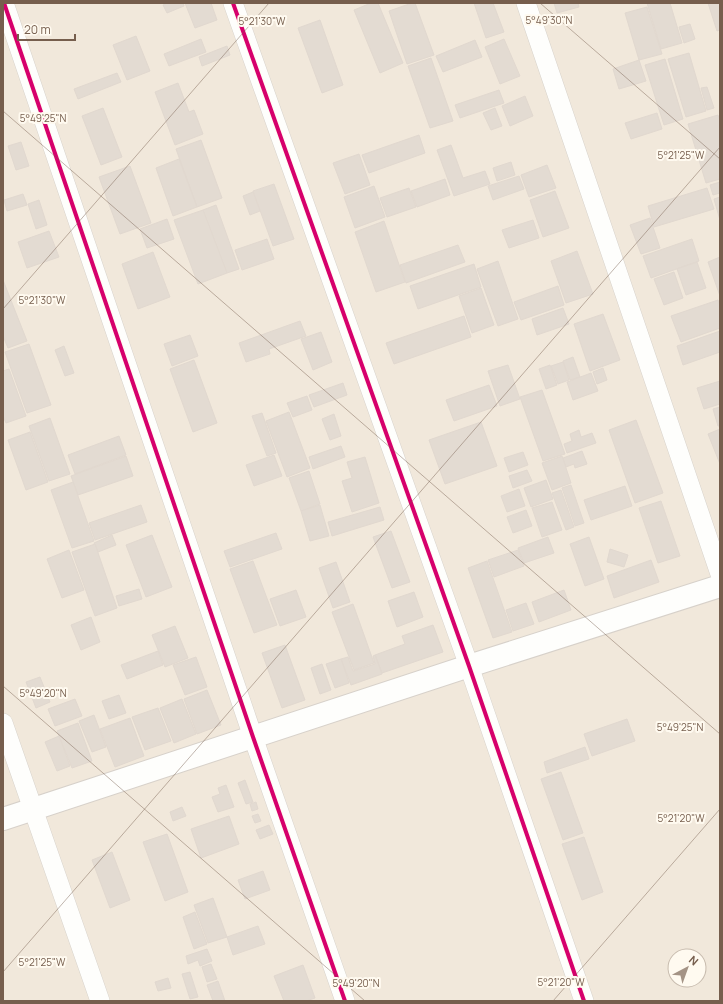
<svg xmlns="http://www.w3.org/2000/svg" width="723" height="1004" font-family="Manrope,sans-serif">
<rect width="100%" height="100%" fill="#f8f5ed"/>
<path fill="#f1e8db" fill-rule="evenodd" d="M3 3H720V1001H3ZM675 956H699V980H675Z"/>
<g fill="#e3dbd2" stroke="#e1d8cf">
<polygon points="167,3 183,3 184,6 167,13 163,5"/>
<polygon points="185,3 211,3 217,20 195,28"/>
<polygon points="371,3 378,3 403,63 380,73 354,10"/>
<polygon points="412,3 415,3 434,55 407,64 389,11"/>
<polygon points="474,3 493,3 504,32 486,38"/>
<polygon points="554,3 578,3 579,7 557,13"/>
<polygon points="647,3 670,3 682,43 661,49"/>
<polygon points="708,3 720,3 720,30 717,31"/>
<polygon points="647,7 662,54 639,60 625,13"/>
<polygon points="320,20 343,85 322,93 298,28"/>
<polygon points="690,24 695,39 684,43 679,27"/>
<polygon points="136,36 150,71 127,80 113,45"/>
<polygon points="201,39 206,52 169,66 164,54"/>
<polygon points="504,39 520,76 500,84 485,47"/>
<polygon points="475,40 482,57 443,72 436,56"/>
<polygon points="227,46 230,55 202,66 199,57"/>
<polygon points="689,53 706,111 686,117 668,59"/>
<polygon points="431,58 453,121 430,128 408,66"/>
<polygon points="665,59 683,119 664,125 645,65"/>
<polygon points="639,60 646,81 619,89 613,69"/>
<polygon points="117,73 121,82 78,99 74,89"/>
<polygon points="178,83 189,112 194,110 203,134 175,145 155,92"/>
<polygon points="707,87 714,108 707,110 701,88"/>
<polygon points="499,90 504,103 460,118 455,105"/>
<polygon points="525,96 533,116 510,126 502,106"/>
<polygon points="103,108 122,157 101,165 82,116"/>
<polygon points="495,108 502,126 491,130 483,113"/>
<polygon points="657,113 662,129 631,139 625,123"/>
<polygon points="718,115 720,121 720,179 706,183 688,124"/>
<polygon points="419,135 425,153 369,173 362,155"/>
<polygon points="201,140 222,198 197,207 176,149"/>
<polygon points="21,142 29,166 16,170 8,146"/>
<polygon points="451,145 463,178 485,171 490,184 454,196 437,150"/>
<polygon points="359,154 370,185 345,194 333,163"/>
<polygon points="179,159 197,207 173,216 156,168"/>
<polygon points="511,162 515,175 497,181 493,168"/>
<polygon points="547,165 556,188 529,197 521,175"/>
<polygon points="130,166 151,223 120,234 99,177"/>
<polygon points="519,176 524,189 493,200 488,186"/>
<polygon points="445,179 450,195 417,207 411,191"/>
<polygon points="720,182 720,193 713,195 710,185"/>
<polygon points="274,184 294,239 273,246 253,191"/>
<polygon points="374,186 385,217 355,228 344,197"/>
<polygon points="409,188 416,207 387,217 380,198"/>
<polygon points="707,188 714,209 654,227 648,206"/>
<polygon points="555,191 569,228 543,237 530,200"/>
<polygon points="253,192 260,211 250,215 243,196"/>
<polygon points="23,194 27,205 7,211 4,200"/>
<polygon points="720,197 720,220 714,199"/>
<polygon points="39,200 47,225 36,229 28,204"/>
<polygon points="216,205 239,269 227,273 203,210"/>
<polygon points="203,210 227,273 198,284 174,220"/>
<polygon points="650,218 660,248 641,254 630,225"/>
<polygon points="167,219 174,239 147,248 140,229"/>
<polygon points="533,220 539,238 509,248 502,230"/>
<polygon points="384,221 405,282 376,292 355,232"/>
<polygon points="49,231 59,257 27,268 18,242"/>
<polygon points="267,239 274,259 242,270 235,250"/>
<polygon points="692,239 699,261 651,278 643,256"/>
<polygon points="458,245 465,262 406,283 400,265"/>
<polygon points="577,251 593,294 566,303 551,261"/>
<polygon points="153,252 170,297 138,309 122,264"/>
<polygon points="720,257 720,296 708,262"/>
<polygon points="498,261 518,319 498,326 477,269"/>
<polygon points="697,262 706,288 686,295 677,269"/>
<polygon points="474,264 481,287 418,309 410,286"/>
<polygon points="674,272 683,298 664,305 654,279"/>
<polygon points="3,280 27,341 8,348 3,336"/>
<polygon points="558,286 564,305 521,320 514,302"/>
<polygon points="481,288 494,325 472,333 459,296"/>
<polygon points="718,300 720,305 720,328 681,342 671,316"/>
<polygon points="563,308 569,324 537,335 532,319"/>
<polygon points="603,314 620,360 590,371 574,324"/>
<polygon points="464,316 471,337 394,364 386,343"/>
<polygon points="300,321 306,336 269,349 270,354 246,362 239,343"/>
<polygon points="720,331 720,352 683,365 677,346"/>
<polygon points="321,332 332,362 313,370 301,339"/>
<polygon points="190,335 198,356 172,366 164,344"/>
<polygon points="29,344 51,405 27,413 5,352"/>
<polygon points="64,346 74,373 65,376 55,350"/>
<polygon points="573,357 580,377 570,380 563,361"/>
<polygon points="194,360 217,423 193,432 170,369"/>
<polygon points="563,362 569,380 558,384 551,366"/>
<polygon points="508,365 520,399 500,406 488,371"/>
<polygon points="550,365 557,385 546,389 539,369"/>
<polygon points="603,368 607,380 597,384 593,372"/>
<polygon points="9,369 26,416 6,423 3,416 3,371"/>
<polygon points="591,373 598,391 573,400 567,382"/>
<polygon points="720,381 720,404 704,409 697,388"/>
<polygon points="343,383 347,395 314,407 309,395"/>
<polygon points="489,385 497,406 454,421 446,400"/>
<polygon points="542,390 565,454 543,461 520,397"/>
<polygon points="307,396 312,410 293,417 287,403"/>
<polygon points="720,407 720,426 718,426 713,409"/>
<polygon points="289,412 310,468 287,477 266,421"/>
<polygon points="262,413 276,453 267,456 252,416"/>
<polygon points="334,414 341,436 330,440 322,419"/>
<polygon points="50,418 70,474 49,481 29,426"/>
<polygon points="636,420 663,493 635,503 609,430"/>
<polygon points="481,422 497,466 445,484 429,440"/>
<polygon points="720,429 720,464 708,434"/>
<polygon points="579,430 581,437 592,433 596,443 567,453 564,444 572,441 570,434"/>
<polygon points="30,432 48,482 26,490 8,440"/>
<polygon points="119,436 126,455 75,474 68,455"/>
<polygon points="341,446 345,457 313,469 309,457"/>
<polygon points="582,451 587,464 575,468 574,464 566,467 563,458"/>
<polygon points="523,452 528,465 509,472 504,458"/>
<polygon points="274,455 282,476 254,486 246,465"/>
<polygon points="126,456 133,476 78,495 71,476"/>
<polygon points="562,456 571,483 552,490 542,463"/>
<polygon points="365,457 379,503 352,512 342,481 352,478 347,462"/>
<polygon points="527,470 532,481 513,488 509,476"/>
<polygon points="309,471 320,504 301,511 289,478"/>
<polygon points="546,480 553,499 531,507 524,488"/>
<polygon points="73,482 94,541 72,548 51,490"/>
<polygon points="571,485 584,523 575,526 562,488"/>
<polygon points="625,486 632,506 591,520 584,500"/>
<polygon points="519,489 525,506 507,512 501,496"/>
<polygon points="561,490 574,527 566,530 552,493"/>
<polygon points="661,501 680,556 658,563 639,508"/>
<polygon points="552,502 562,530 542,537 532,508"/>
<polygon points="141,505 147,522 95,540 89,523"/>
<polygon points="320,505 329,536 310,541 301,511"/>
<polygon points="380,507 384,520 332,536 328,522"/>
<polygon points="526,510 532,526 513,533 507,517"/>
<polygon points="391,531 410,582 392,588 373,537"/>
<polygon points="276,533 282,549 230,567 224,551"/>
<polygon points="112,535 116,545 98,552 94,543"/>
<polygon points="152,535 172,587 146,597 126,545"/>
<polygon points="548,537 554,553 524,563 518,548"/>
<polygon points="589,537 604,579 585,586 570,544"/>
<polygon points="95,544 117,608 95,616 72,552"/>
<polygon points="610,549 628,555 624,567 607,562"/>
<polygon points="69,550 84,590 62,598 47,559"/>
<polygon points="518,550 524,566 494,577 488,560"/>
<polygon points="651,560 659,582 614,598 607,576"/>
<polygon points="253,561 277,625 254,633 230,569"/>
<polygon points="487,561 512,632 493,638 468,568"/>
<polygon points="336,562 350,602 333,608 319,568"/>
<polygon points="139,589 142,599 119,606 116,596"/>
<polygon points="296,590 306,617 280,626 270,599"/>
<polygon points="564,590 571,610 539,622 532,602"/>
<polygon points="414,592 423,617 397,627 388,601"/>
<polygon points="526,603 534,624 513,631 506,610"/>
<polygon points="353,604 374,663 354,670 332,612"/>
<polygon points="91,617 100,642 81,650 71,625"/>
<polygon points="433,625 443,652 382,673 375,655 405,644 402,636"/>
<polygon points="175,626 188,658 165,667 152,635"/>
<polygon points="285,645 305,700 282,708 262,653"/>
<polygon points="158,651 163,665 127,679 121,665"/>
<polygon points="375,655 382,674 351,685 341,659 348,657 353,671 375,664 373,656"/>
<polygon points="196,657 207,687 185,695 173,665"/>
<polygon points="341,659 349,683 335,688 326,664"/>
<polygon points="322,664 331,690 320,694 311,668"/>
<polygon points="40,677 50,702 36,708 26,682"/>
<polygon points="207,690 221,725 197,734 184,699"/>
<polygon points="119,695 126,713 109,719 102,701"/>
<polygon points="75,699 82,716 55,726 48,709"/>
<polygon points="182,699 196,734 174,743 160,708"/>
<polygon points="158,708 171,741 145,750 132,717"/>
<polygon points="94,715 106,747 92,752 79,721"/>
<polygon points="130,718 144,756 115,767 100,729"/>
<polygon points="627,719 635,741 592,756 584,734"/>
<polygon points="78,723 92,761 72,768 57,731"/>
<polygon points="59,736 70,766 57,771 45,742"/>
<polygon points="585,747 589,759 547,773 544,762"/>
<polygon points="561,772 583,833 563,840 541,779"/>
<polygon points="245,780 253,802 246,804 238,783"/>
<polygon points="226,785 234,807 218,812 212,797 220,794 218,788"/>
<polygon points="256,802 258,809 252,811 250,804"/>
<polygon points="182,807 186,816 173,821 170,812"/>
<polygon points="258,814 261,821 255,823 252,816"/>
<polygon points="229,816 239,844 201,858 191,829"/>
<polygon points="269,825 273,834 260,839 256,830"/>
<polygon points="167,834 188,892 165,901 143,842"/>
<polygon points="584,837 603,892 582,900 562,844"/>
<polygon points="112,852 130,900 110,908 92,860"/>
<polygon points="263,871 270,890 245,899 238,880"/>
<polygon points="213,898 227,937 208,943 194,905"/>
<polygon points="195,912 207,944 194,949 183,917"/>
<polygon points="258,926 265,944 233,955 227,937"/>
<polygon points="207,949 212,961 200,966 198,960 188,964 186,956"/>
<polygon points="211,964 217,979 207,982 202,967"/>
<polygon points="303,965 315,998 306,1001 284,1001 274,976"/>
<polygon points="190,972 198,997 190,999 182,974"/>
<polygon points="168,978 171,988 158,991 155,982"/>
<polygon points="218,981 225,1001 213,1001 207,985"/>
</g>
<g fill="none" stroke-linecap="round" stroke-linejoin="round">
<defs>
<g id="street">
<polyline points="4,3 253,737 345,1001"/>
<polyline points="233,3 469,666 584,1001"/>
<polyline points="526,3 720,574"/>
<polyline points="3,723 100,1001"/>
</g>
<polyline id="secondary" points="3,819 469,666 720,586"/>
</defs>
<use href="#street" stroke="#d7d2cb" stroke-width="20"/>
<use href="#secondary" stroke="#d7d1ca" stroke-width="24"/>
<use href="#street" stroke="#fefefc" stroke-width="19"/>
<use href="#secondary" stroke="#fefefc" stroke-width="22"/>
<defs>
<g id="cycleway">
<polyline points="4,3 253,737 345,1001"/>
<polyline points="233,3 469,666 584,1001"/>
</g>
</defs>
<use href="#cycleway" stroke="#fffaf0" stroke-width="6"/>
<use href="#cycleway" stroke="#d6006c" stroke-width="4"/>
</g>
<path fill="none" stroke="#765e4d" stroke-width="1" stroke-opacity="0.45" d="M540 3 720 159M3 111 720 734M3 309 269 3M3 686 365 1001M3 972 720 147M553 1001 720 809"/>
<g font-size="10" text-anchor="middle" fill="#765e4d" stroke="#fffaf0" stroke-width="4" stroke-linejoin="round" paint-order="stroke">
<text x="549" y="24">5°49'30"N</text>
<text x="262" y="25">5°21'30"W</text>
<text x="43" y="122">5°49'25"N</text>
<text x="681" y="159">5°21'25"W</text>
<text x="42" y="304">5°21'30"W</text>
<text x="43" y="697">5°49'20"N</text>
<text x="680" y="731">5°49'25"N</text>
<text x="681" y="822">5°21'20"W</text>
<text x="42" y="966">5°21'25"W</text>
<text x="561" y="986">5°21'20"W</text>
<text x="356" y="987">5°49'20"N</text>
</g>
<rect width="723" height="1004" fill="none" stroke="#765e4d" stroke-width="8"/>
<g transform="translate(687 968) rotate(41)"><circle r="19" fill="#fffaf0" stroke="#c8bcaf"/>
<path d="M0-3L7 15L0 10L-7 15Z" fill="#a49385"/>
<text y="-6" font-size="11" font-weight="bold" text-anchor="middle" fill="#765e4d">N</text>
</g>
<path d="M18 34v6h57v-6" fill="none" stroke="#765e4d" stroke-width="2"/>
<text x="24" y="34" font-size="12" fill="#765e4d" stroke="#fffaf0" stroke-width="3" paint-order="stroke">20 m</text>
</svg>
